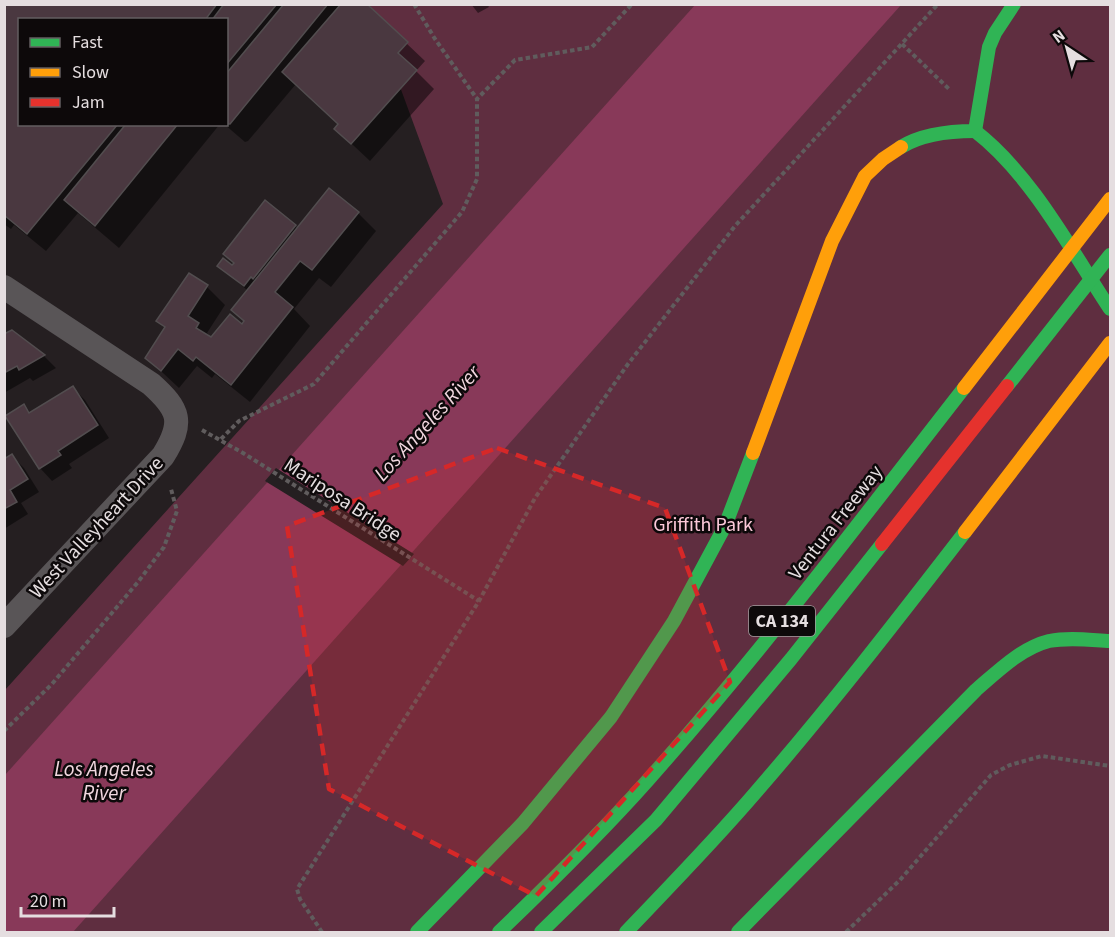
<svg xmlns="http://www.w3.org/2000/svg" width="1115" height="937" font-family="'Source Sans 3',sans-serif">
<rect width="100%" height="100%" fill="#251f21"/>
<polygon fill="#5f2e40" points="370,5 1110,5 1110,932 5,932 5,690 443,204"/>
<polygon fill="#883959" points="695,5 901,5 73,932 5,932 5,775"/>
<polygon fill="#251f21" points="276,468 414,554 403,566 265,481"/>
<g fill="#0007">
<polygon points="4,4 365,4 425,61 416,71 434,89 370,161 336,129 340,124 296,84 248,141 245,142 224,124 226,124 226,20 20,20 20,124 220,124 119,248 78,213 46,251 14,225 11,229 4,224"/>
<polygon points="471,4 487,4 489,7 478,13"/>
<polygon points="358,213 376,231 331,287 319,278 294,309 310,326 250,402 215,374 212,378 197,366 179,388 147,358 166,329 158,321 190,275 207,287 225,305 207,333 212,338 242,326 245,322 233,310 248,291 219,265 232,267 235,264 225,254 295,226 298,229"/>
<polygon points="12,332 44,356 56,368 33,381 30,378 4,393 4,339"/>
<polygon points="73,388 85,400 109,438 69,464 72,468 52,481 40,468 24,406 31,414"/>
<polygon points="12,456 24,468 39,492 21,503 28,514 4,529 4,460"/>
</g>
<g fill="#4a3840" stroke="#524d4f" stroke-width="1.5">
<polygon points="4,4 217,4 205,20 20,20 20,124 118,124 27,234 4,215"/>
<polygon points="224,4 277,4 226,65 226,20 212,20"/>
<polygon points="284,4 328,4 230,124 226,124 226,74"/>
<polygon points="341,4 367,4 408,42 398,53 417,70 351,144 334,129 338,124 282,72"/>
<polygon points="126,124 178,124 95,226 64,200"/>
<polygon points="329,188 359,212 312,270 300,261 275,292 293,307 231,385 196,357 193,361 178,349 161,371 145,358 165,327 156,321 189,273 208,285 188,316 199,323 196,328 211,337 230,314 242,324 244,321 231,310"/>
<polygon points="265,200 296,225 253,279 251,277 244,286 217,266 223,258 232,265 234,263 223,254"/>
<polygon points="12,330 45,355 19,370 17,366 4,373 4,334"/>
<polygon points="73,386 98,425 58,451 61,455 39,469 5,416 24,404 29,413"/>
<polygon points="12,454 28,479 10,490 17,502 4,509 4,459"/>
</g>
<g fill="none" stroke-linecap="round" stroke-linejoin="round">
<g stroke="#605c5d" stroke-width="4" stroke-dasharray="4.5 3" stroke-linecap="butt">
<polyline points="414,4 435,39 477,99"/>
<polyline points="902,44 949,89"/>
<polyline points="202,430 243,453 479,601"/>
<polyline points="221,439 239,421 314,384 462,212 477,179 477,99 515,60 592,47 632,4"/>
<polyline points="4,731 52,684 138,582 164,547 177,511 171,489"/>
<polyline points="322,932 300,899 297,889 479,601 535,498 628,364 735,226 938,4"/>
<polyline points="846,932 900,880 991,775 1010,765 1042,756 1110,766"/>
</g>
<path stroke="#595557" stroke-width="24" d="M4 287 151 384C180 410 184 422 163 456L4 626"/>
<g stroke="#30b455" stroke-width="14">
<path d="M975 131C1031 174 1071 250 1110 309"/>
<path d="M901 147C922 134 950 131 975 131L989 47 995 33 1014 4"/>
<polyline points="1007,386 1110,255"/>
<polyline points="417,932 523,823 611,717 674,621 725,526 753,453"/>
<path d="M499 932C550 883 601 833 648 780 760 654 861 520 964 388"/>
<polyline points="541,932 656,820 791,659 882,544"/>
<path d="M626 932C670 886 715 840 756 792 829 708 897 620 965 532"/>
<path d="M738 932 976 690C997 672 1021 648 1049 641 1069 637 1090 640 1110 641"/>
</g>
<g stroke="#ff9f0a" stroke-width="14">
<polyline points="964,388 1110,199"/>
<polyline points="753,453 832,241 865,176 883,159 901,147"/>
<polyline points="965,532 1110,343"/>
</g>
<polyline stroke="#e5322d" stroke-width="14" points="882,544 1007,386"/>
</g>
<path fill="#d62828" fill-opacity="0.2" stroke="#d62828" stroke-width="4.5" stroke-dasharray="12 8" stroke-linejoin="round" d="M497 448 665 508 730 682 536 896 329 789 287 526Z"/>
<g text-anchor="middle" stroke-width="5" stroke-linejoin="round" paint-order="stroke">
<rect fill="#0d090a" stroke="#a49ea0" stroke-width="1.5" x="749" y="606" width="66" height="30" rx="4.5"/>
<g font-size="18" font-weight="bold" fill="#e5dee0">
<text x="782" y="627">CA 134</text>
</g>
<g font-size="20" fill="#e5dee0" stroke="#0d090a">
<text transform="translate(343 499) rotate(33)" y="7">Mariposa Bridge</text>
<text transform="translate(835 522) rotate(-52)" y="7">Ventura Freeway</text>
<text transform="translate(96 527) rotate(-47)" y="7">West Valleyheart Drive</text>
</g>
<g font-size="20" fill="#fcc9d9" stroke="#0d090a">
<text x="703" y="531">Griffith Park</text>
</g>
<g font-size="21" font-style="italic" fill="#f1d7df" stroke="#0d090a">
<text transform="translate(427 423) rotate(-48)" y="7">Los Angeles River</text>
<text x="104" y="776">Los Angeles<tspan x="104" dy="24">River</tspan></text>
</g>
</g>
<rect width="1115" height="937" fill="none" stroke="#e5dee0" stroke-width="12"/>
<rect x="18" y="18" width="210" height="108" fill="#0d090a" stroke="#635e60" stroke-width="1.5"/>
<rect x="30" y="38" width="30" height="9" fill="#30b455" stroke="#635e60" stroke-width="1.5"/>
<text x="72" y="48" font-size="18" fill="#e5dee0">Fast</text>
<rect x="30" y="68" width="30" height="9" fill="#ff9f0a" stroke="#635e60" stroke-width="1.5"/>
<text x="72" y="78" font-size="18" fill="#e5dee0">Slow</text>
<rect x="30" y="98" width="30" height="9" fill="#e5322d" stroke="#635e60" stroke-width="1.5"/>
<text x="72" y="108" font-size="18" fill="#e5dee0">Jam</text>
<g transform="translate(1067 48) rotate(324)" stroke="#0d090a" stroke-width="4.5" paint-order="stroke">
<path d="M0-4.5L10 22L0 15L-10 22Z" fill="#e5dee0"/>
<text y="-9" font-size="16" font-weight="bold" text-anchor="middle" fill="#e5dee0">N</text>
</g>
<path d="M21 907v9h93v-9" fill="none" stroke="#e5dee0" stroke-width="3"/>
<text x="30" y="907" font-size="18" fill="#e5dee0" stroke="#0d090a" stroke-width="4.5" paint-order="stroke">20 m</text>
</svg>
